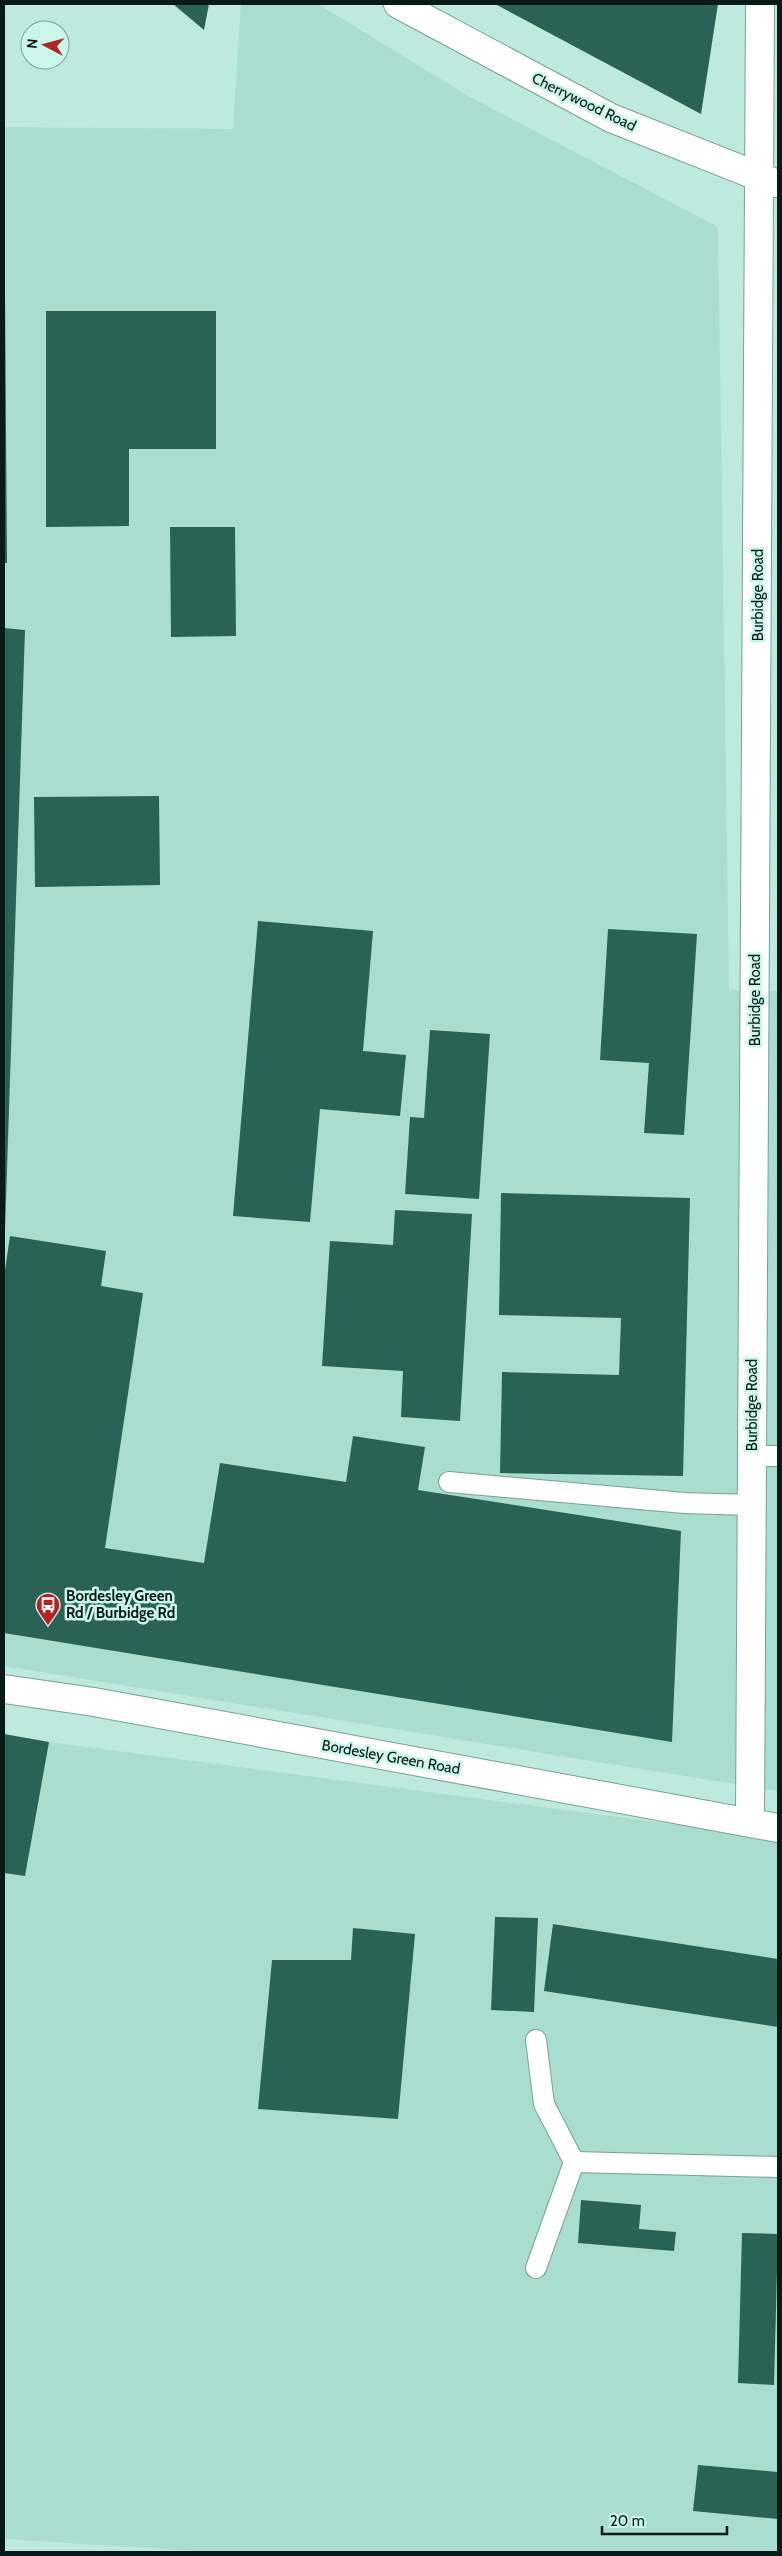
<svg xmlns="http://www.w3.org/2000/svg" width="782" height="2556" font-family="Cabin,sans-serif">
<rect width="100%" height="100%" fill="#beeadd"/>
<g fill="#a9ddce">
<polygon points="241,4 318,4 470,97 718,227 729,990 778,991 778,1791 4,1666 4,127 233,129"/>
<polygon points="4,1734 49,1742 778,1838 778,2552 211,2552 4,2539"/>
</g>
<g fill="#2a6356">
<polygon points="173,4 209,4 204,30"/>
<polygon points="495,4 718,4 701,114"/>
<polygon points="4,294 5,294 7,563 4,563"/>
<polygon points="46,311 216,311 216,449 129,449 129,526 46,527"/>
<polygon points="170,527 235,527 236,636 171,637"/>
<polygon points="4,628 25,630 5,1230 4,1230"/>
<polygon points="159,796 160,885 35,887 34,797"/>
<polygon points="258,921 373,931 363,1051 406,1055 400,1116 320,1109 310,1222 233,1216"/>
<polygon points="608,929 697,934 684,1135 644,1133 649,1063 600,1060"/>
<polygon points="430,1030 490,1034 479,1199 405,1194 410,1117 424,1118"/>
<polygon points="501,1193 690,1198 683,1476 500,1473 502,1372 619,1375 621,1318 499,1315"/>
<polygon points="395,1210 472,1214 460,1421 401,1417 403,1371 322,1366 330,1241 393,1245"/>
<polygon points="10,1236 106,1251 101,1286 143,1293 105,1548 204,1563 220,1463 346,1482 353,1436 425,1447 418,1490 681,1531 672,1742 4,1633 4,1277"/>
<polygon points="4,1734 49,1742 25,1876 4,1873"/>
<polygon points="495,1917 538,1918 534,2012 491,2010"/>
<polygon points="553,1924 778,1959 778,2027 544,1991"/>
<polygon points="353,1928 415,1934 398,2119 258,2109 272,1960 351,1960"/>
<polygon points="581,2200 641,2205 639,2229 676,2232 674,2251 578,2243"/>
<polygon points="742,2233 778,2234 774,2385 738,2383"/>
<polygon points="698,2465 778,2472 778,2519 693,2511"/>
</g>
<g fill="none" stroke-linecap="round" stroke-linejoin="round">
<defs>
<g id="service">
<polyline points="752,1456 778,1456"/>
<polyline points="449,1482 684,1503 752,1505"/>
<polyline points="536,2040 544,2104 574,2162"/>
<polyline points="536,2268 574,2162 778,2167"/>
</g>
<g id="minor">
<polyline points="398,4 611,118 775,183"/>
<polyline points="750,1822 760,4"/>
</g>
<polyline id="secondary" points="4,1689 94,1702 778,1828"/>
</defs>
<use href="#service" stroke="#77a195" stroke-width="22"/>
<use href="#minor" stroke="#77a195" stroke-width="30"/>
<use href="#secondary" stroke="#77a195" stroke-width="30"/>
<use href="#service" stroke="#fff" stroke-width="20"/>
<use href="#minor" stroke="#fff" stroke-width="28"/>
<use href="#secondary" stroke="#fff" stroke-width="28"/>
</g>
<defs>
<symbol id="bus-pin" viewBox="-11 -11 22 30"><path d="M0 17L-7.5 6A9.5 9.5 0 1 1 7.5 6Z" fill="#b32225" stroke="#cbf7eb"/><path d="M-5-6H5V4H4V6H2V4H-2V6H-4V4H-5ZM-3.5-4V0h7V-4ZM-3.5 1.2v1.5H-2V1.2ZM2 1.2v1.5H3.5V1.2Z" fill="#fff"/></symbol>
</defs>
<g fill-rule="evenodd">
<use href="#bus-pin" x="34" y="1591" width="28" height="38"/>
</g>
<g text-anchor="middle" stroke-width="5" stroke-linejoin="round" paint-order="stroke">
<g font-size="15" fill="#0a1a16" stroke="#cbf7eb">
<text transform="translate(584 102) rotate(26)" y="5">Cherrywood Road</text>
<text transform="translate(758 595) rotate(-90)" y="5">Burbidge Road</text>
<text transform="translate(755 1000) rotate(-90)" y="5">Burbidge Road</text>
<text transform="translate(752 1405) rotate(-90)" y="5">Burbidge Road</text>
<text transform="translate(391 1757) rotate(10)" y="5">Bordesley Green Road</text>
</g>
<g font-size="15" font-weight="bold" fill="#0a1a16" stroke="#cbf7eb" text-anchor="start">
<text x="66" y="1601">Bordesley Green<tspan x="66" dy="17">Rd / Burbidge Rd</tspan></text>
</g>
</g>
<rect width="782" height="2556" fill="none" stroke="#0a1a16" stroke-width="10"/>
<g transform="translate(45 45) rotate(276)"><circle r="24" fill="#cbf7eb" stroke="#7e9f96"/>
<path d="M0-4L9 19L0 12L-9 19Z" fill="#b32225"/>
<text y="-8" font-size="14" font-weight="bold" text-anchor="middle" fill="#0a1a16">N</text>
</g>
<path d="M602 2526v8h125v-8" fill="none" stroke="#0a1a16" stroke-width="2.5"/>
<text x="610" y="2526" font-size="15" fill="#0a1a16" stroke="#cbf7eb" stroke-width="4" paint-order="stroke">20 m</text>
</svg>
